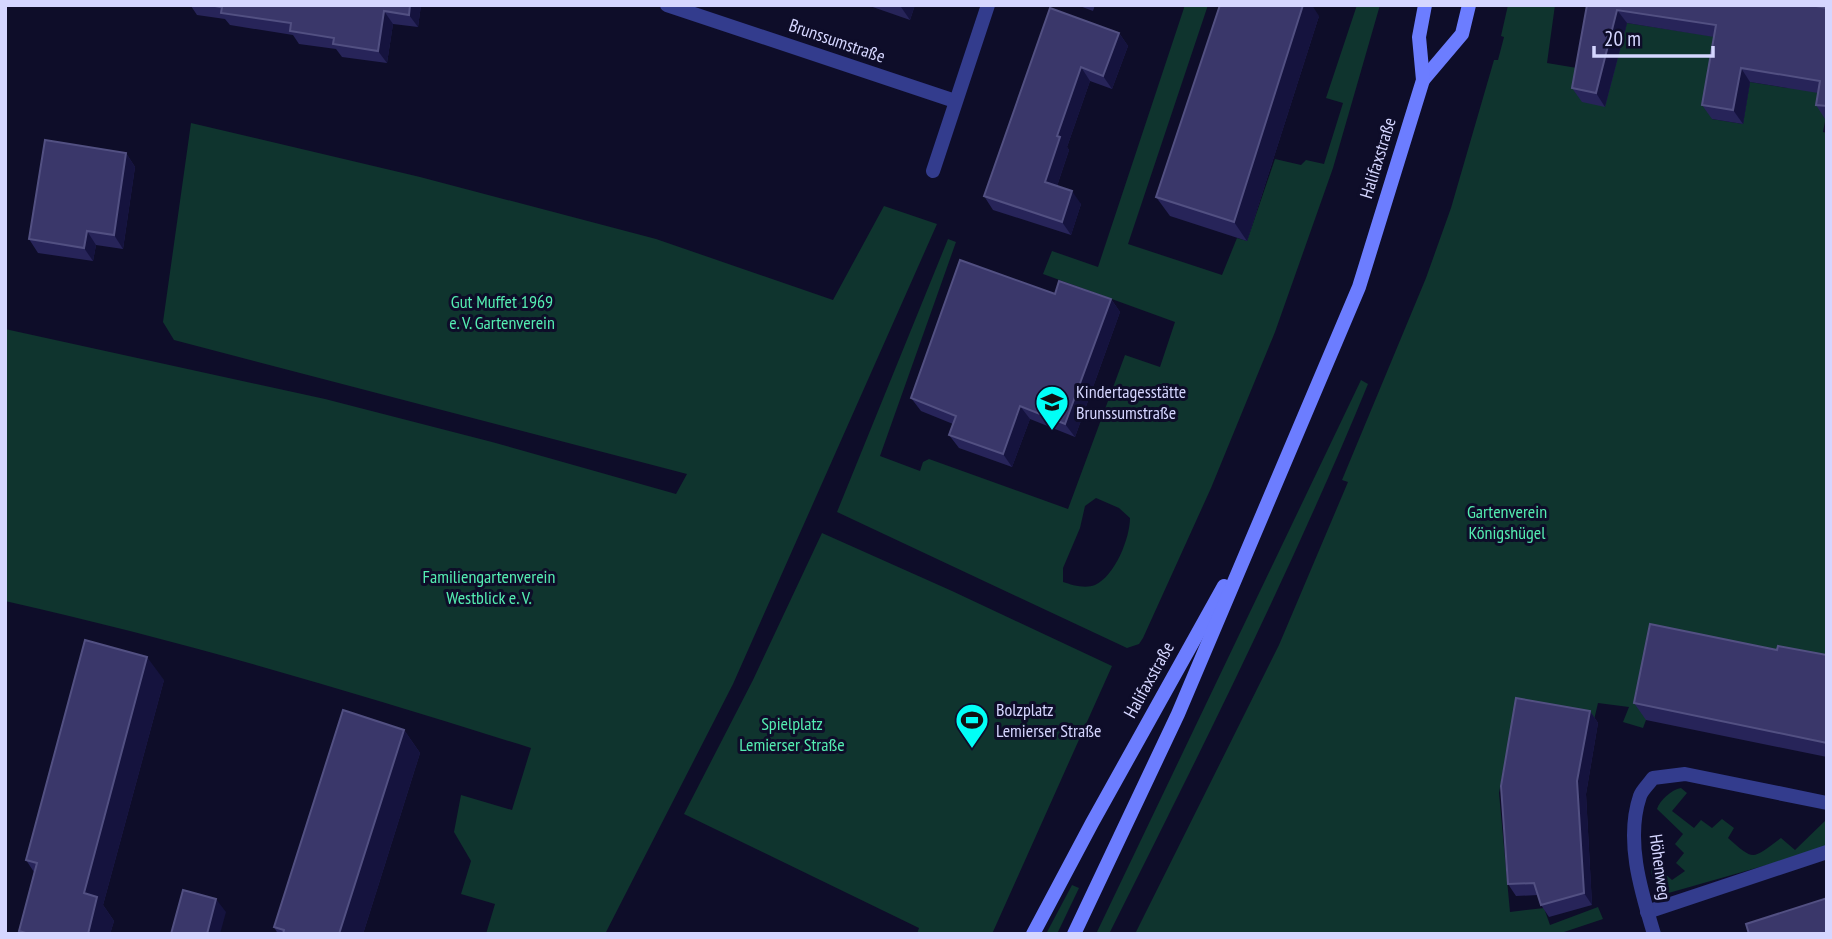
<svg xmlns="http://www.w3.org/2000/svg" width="1832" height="939" font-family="'PT Sans Narrow',sans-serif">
<rect width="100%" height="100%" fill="#0e0d29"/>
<g fill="#0f342e" fill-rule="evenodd">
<path d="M1185 5H1208L1128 244 1222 275 1237 238 1247 241 1275 159 1301 165 1306 160 1324 164 1343 103 1326 98 1357 5H1380L1333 168 1275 332 1211 488 1143 638 1139 644 1127 648 837 512 948 239 956 242 880 456 920 471 923 462 929 459 1068 509 1125 355 1160 367 1175 322 1043 274 1052 251 1098 267ZM1096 498 1119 508 1130 518C1130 538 1115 576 1095 585 1085 589 1072 585 1063 582V568L1080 528 1085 506Z"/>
<polygon points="1508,5 1555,5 1547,63 1613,74 1627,23 1725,38 1712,119 1743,124 1750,82 1787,88 1827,73 1827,111 1823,132 1827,133 1827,670 1646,720 1643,728 1623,722 1629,707 1598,703 1594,720 1515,706 1499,793 1510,912 1544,908 1550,925 1598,907 1603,919 1558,934 1135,934 1279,645 1348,482 1342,480 1426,278 1451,208 1494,60 1498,60 1504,37 1501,36"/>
<path d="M191 123 420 177 656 239 833 300 884 206 937 224 733 684 605 934H486L495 904 461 894 471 861 454 832 461 795 512 810 531 748C357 693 183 641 5 601V329L325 399 492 442 676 494 687 474 174 340 163 322Z"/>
<path d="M1361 380 1368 384C1291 571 1200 753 1109 934H1096Z"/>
<polygon points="822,533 952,591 1112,666 992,934 917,934 919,928 684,814 753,680"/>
<path d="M1681 788 1687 793 1672 811 1694 828 1701 820 1712 828 1722 819 1734 828 1728 838C1755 862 1752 859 1781 838L1795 850 1827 819V848L1665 894C1656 889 1651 878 1651 868L1657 867 1672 880 1685 871 1676 863 1684 853 1675 844 1683 834 1657 809C1660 800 1671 790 1681 788Z"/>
<polygon points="1072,885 1079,888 1057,934 1046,934"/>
</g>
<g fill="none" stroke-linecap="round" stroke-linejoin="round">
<g stroke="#333c8d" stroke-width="14">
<polyline points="667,5 955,101"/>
<polyline points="933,171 988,5"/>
<polyline points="1647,912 1827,852"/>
<path d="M1654 934C1641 891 1625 840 1640 796 1642 790 1649 784 1653 778L1685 774 1827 803"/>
</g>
<g stroke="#6c7dff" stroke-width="14">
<polyline points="1423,80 1462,34 1469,5"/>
<polyline points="1033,934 1092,823 1224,586"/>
<polyline points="1074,934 1178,714 1359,287 1423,80 1419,37 1425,5"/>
</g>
</g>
<g fill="#272459">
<polygon points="186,5 421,5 418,27 393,24 387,63 342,57 336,49 299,44 293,35 230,25 225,19 197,15 191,6"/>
<polygon points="867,5 915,5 910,20"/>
<polygon points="1077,5 1095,5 1093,11"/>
<polygon points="1587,5 1827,8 1827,119 1825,119 1816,105 1818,93 1750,82 1743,124 1712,119 1702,105 1714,37 1627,23 1605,107 1582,102 1572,88"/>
<polygon points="1050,8 1119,33 1128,46 1112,89 1090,81 1067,147 1069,150 1057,186 1081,204 1071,235 993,210 984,196"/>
<polygon points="1319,16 1247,241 1170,216 1156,197"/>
<polygon points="126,153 135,167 123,249 96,245 93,261 38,253 29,239"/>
<polygon points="1055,294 1111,299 1120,312 1075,437 1030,419 1012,467 959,448 949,435 953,424 921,411 911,398"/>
<polygon points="1777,650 1827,655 1827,757 1646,720 1634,703"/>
<polygon points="164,680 103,905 114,921 110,934 21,934 19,931 34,872 26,860"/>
<polygon points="1590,711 1598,723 1586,794 1592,905 1549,917 1541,905 1538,895 1516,896 1508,884"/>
<polygon points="404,730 420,753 363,934 278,934 274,927"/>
</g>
<g fill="#15133e">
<polygon points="410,5 421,5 418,27 409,15"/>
<polygon points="902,5 915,5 910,20 901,7"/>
<polygon points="1303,5 1312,5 1319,16 1247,241 1234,222"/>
<polygon points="1617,10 1627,23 1605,107 1596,93"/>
<polygon points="384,11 393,24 387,63 378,51"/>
<polygon points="1119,33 1128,46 1112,89 1103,76"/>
<polygon points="1081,67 1090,81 1067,147 1069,150 1054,195 1045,182 1057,136"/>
<polygon points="1741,68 1750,82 1743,124 1733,110"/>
<polygon points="126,153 135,167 123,249 114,235"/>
<polygon points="1072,191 1081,204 1071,235 1062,222"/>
<polygon points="87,231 96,245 93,261 84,248"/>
<polygon points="1111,299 1120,312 1075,437 1065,424"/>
<polygon points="1020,406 1030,419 1012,467 1003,454"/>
<polygon points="147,657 164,680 103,905 114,921 110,934 88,934 84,893"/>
<polygon points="1590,711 1598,723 1586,794 1592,905 1584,893 1577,781"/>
<polygon points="404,730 420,753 363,934 339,934"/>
<polygon points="216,899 226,912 220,934 207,934"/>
</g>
<g fill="#3a376a" stroke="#525082" stroke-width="2">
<polygon points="208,5 410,5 409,15 384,11 378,51 333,44 334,38 290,31 291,23 221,13 222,7"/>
<polygon points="1220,5 1303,5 1234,222 1156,197"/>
<polygon points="1587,5 1811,5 1827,8 1827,106 1816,105 1820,81 1741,68 1733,110 1702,105 1716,25 1617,10 1596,93 1572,88"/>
<polygon points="1050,8 1119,33 1103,76 1081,67 1057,136 1060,137 1045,182 1072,191 1062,222 984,196"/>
<polygon points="45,140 126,153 114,235 87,231 84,248 29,239"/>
<polygon points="960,260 1055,294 1059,281 1111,299 1065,424 1020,406 1003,454 949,435 956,416 911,398"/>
<polygon points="1650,624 1777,650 1778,646 1827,655 1827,743 1634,703"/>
<polygon points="85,640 147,657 84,893 97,897 88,934 29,934 19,931 37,863 26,860"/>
<polygon points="1516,698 1590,711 1577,781 1584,893 1541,905 1534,883 1508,884 1501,786"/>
<polygon points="343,710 404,730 339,934 283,934 284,930 274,927"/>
<polygon points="183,890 216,899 207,934 171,934"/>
<polygon points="1827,898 1827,934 1749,934 1746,924"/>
</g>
<defs>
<symbol id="school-pin" viewBox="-11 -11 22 30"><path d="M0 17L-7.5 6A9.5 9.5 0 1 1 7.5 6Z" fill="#01fff6" stroke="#0e0d29"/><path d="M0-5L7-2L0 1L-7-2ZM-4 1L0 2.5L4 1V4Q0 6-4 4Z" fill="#111"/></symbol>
<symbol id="stadium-pin" viewBox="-11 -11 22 30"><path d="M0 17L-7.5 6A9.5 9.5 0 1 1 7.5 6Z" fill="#01fff6" stroke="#0e0d29"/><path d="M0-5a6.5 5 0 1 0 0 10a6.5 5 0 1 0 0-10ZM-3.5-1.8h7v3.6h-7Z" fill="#111"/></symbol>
</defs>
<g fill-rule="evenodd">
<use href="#school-pin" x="1033" y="383" width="38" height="52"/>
<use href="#stadium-pin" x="953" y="701" width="38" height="52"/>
</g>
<g text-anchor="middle" stroke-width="6" stroke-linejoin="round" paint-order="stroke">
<g font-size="18" fill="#d5d6ff" stroke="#0e0d29">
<text transform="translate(837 41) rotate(19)" y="6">Brunssumstraße</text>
<text transform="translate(1378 158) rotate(-73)" y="6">Halifaxstraße</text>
<text transform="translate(1149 680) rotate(-61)" y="6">Halifaxstraße</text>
<text transform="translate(1660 867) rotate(82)" y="6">Höhenweg</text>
</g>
<g font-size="18" fill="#54edb1" stroke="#0e0d29">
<text x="502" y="308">Gut Muffet 1969<tspan x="502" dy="21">e. V. Gartenverein</tspan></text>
<text x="1507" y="518">Gartenverein<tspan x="1507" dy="21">Königshügel</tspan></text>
<text x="489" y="583">Familiengartenverein<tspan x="489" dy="21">Westblick e. V.</tspan></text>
<text x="792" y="730">Spielplatz<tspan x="792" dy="21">Lemierser Straße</tspan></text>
</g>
<g font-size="18" fill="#d5d6ff" stroke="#0e0d29" text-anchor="start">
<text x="1076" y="398">Kindertagesstätte<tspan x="1076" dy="21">Brunssumstraße</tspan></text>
<text x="996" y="716">Bolzplatz<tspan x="996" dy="21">Lemierser Straße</tspan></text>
</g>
</g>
<rect width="1832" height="939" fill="none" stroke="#d5d6ff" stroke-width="14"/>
<path d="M1594 46v10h119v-10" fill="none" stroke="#d5d6ff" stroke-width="3.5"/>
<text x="1604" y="46" font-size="21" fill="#d5d6ff" stroke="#0e0d29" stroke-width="5" paint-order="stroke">20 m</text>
</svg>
